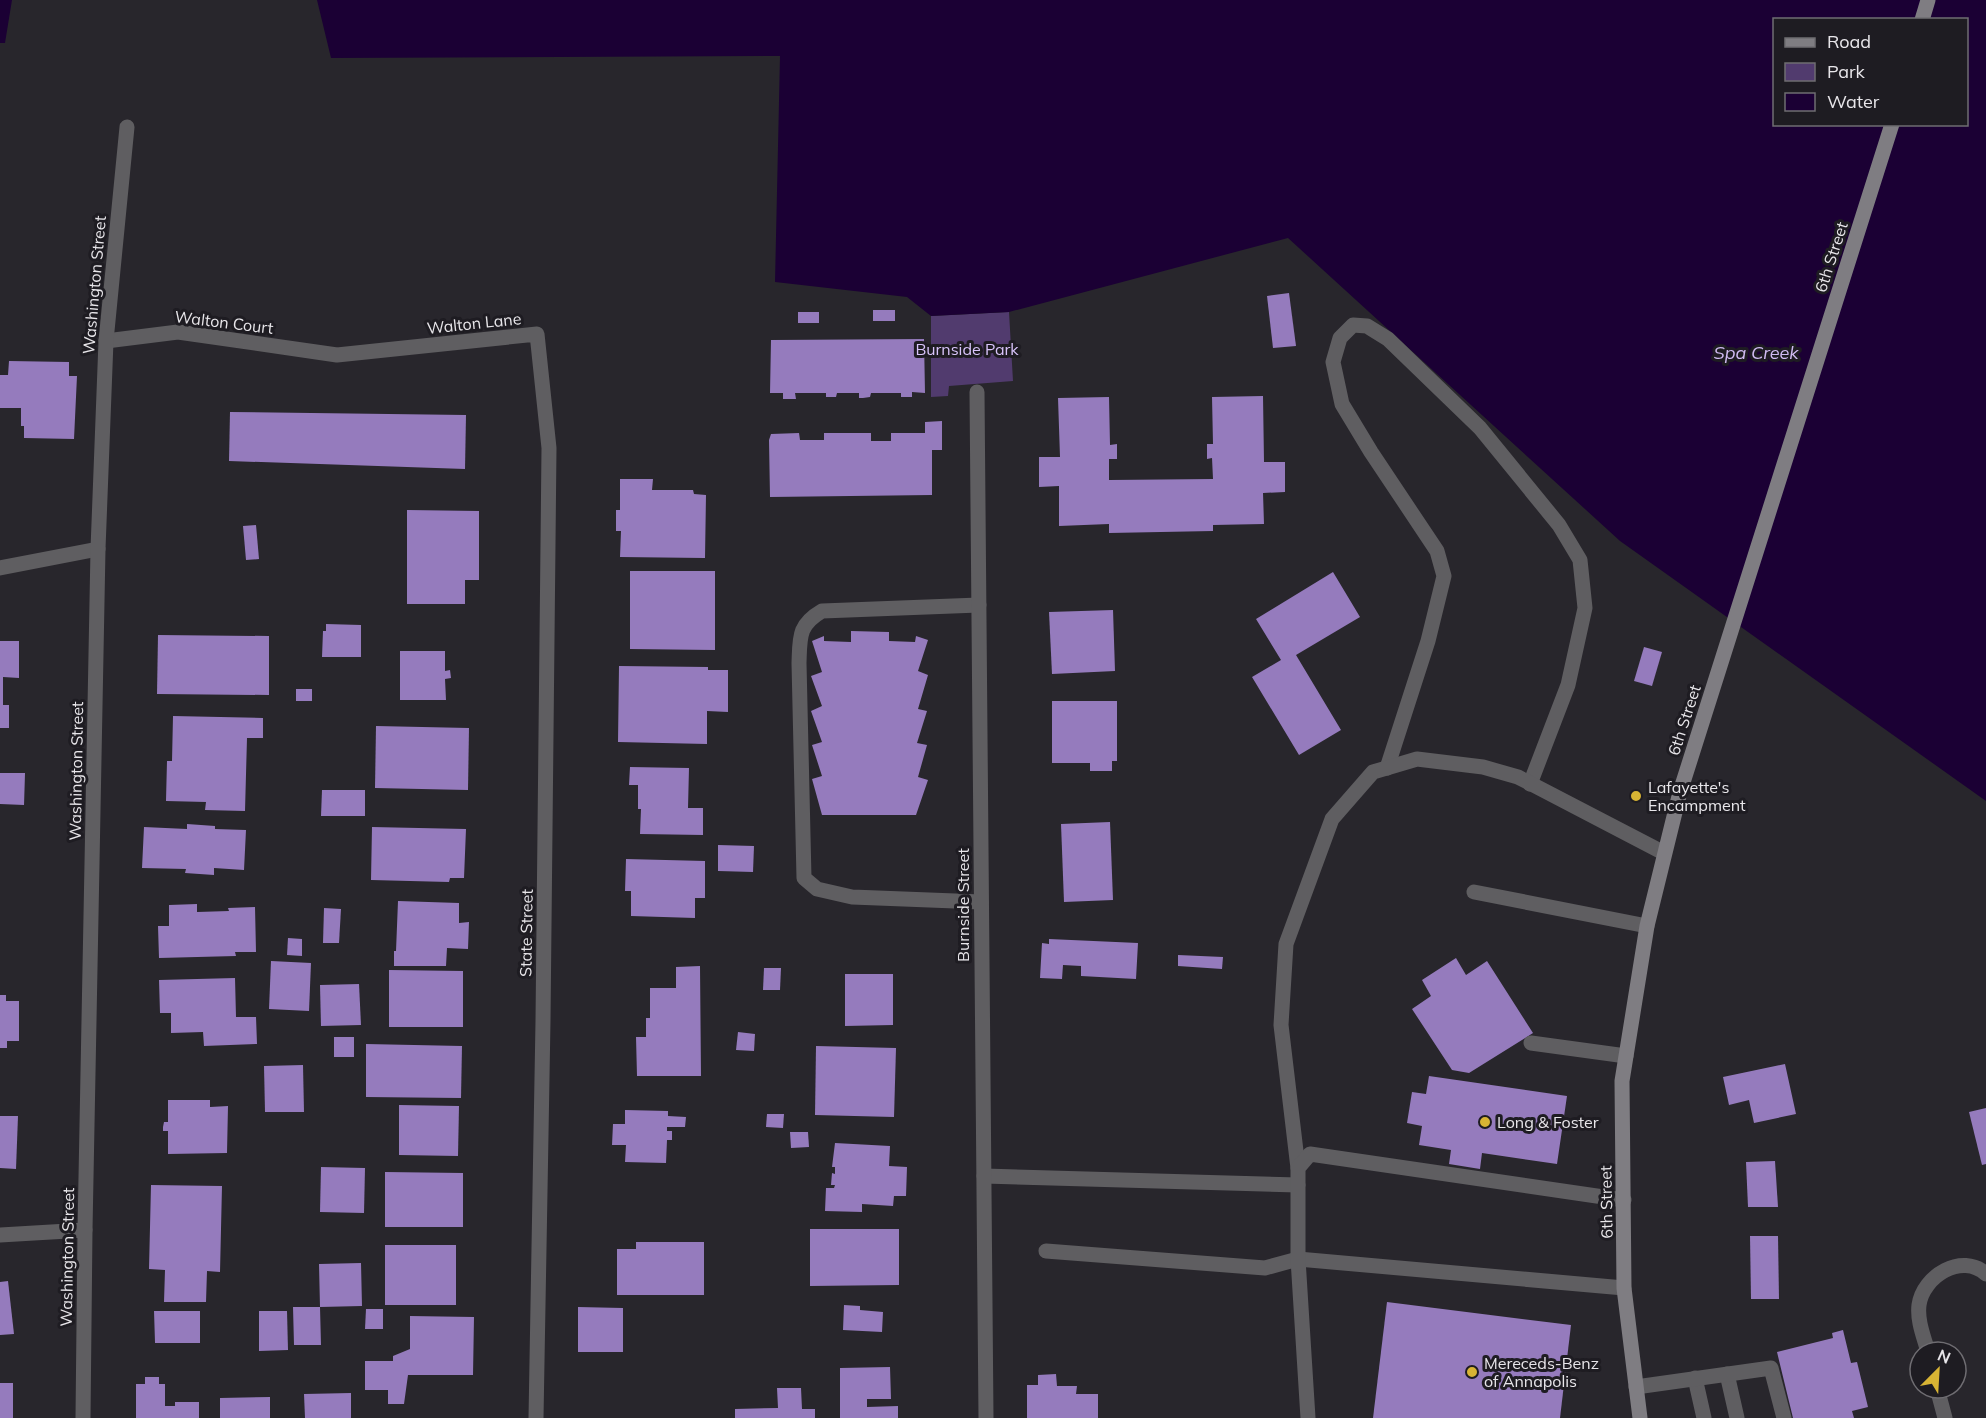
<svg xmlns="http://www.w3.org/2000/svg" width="1986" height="1418" font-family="Mulish,sans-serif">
<rect width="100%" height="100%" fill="#28262c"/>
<polygon fill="#513b6e" points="1009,312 1013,381 949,386 948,396 931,397 931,316"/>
<g fill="#1b0034" fill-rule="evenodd">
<polygon points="0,0 12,0 5,43 0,43"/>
<path d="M317 0H1986V801L1620 541 1288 238 1009 312 931 316 907 297 775 282 780 56 331 58ZM1774 20H1966V124H1774Z"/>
</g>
<g fill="#957bbd">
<polygon points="1289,293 1296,346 1273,348 1267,296"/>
<rect x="873" y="310" width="22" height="11"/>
<rect x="798" y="312" width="21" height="11"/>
<polygon points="924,339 925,393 912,392 912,397 901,397 901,393 871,393 870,397 863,398 859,398 859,393 837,393 836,397 826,397 826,393 795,393 796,399 783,399 783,393 770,393 771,340"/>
<polygon points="9,361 69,362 69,376 77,376 74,439 24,438 24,426 21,426 21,408 0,408 0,375 8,375"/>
<polygon points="1263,396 1264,462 1285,462 1285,492 1263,493 1264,524 1213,525 1213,531 1109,533 1109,524 1059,526 1059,486 1039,487 1039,457 1060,457 1058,398 1109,397 1110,445 1117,444 1117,459 1109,459 1109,480 1213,479 1212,458 1207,459 1207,444 1213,444 1212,397"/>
<polygon points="230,412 466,415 465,469 229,461"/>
<polygon points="942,421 942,450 932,450 932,495 770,497 769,440 771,434 799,433 800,440 824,440 824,433 871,433 871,441 891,441 891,433 925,433 925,422"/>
<polygon points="620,479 653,479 652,490 693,490 694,494 706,495 705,558 620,557 621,531 616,531 616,510 620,510"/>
<polygon points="407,510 479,511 479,580 465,580 465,604 407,604"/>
<polygon points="256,525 259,559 246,560 243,526"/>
<polygon points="630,571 715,571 715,650 630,649"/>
<polygon points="1333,572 1360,617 1296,655 1341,730 1299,755 1252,677 1281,660 1256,619"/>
<polygon points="1113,610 1115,671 1052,674 1049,612"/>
<polygon points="326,624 361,625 361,657 322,657 323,631 326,631"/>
<polygon points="851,631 889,632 889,641 915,642 916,636 928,640 918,671 928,675 918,709 927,711 917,743 927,745 918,777 928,780 916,815 822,815 812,779 822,776 812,745 822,742 811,711 822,706 811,676 822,672 812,641 824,636 824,641 851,642"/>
<polygon points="158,635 269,636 269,695 157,694"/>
<polygon points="0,641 19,641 19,678 3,677 3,705 9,705 9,728 0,728"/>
<polygon points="1644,647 1662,652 1652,686 1634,681"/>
<polygon points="400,651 445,651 445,671 450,670 451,678 445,679 446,700 400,700"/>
<polygon points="619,666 708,667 708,670 728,670 728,712 707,711 707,744 618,742"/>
<rect x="296" y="689" width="16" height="12"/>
<polygon points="1052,701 1117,701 1117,761 1112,761 1112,771 1090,771 1090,763 1052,763"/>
<polygon points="173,716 263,718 263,738 247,738 245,811 205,810 206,802 166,801 167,761 172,761"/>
<polygon points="376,726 469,728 468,790 375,788"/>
<polygon points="630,767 689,768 688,808 703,808 703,835 640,834 641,809 638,809 638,785 629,785"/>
<polygon points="0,773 25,773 24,805 0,804"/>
<polygon points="322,790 365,790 365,816 321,816"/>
<polygon points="1110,822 1113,900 1064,902 1061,824"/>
<polygon points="187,824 215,826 215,829 246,830 244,870 214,868 214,875 185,873 186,869 142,868 144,827 187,829"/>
<polygon points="372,827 466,829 464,878 450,878 449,882 371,880"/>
<polygon points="718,845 754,846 753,872 718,871"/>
<polygon points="626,859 705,861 705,898 695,898 695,918 631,916 631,891 625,891"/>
<polygon points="398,901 459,903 459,923 469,922 468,949 447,948 446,966 394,966 394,951 396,951"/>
<polygon points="197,904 197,912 229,911 228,908 255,907 256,952 235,952 236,956 159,958 158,926 169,926 169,905"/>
<polygon points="324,908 341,909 339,943 323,943"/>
<polygon points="288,938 302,939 302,956 287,955"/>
<polygon points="1049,939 1138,943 1136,979 1081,976 1081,966 1063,965 1062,979 1040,978 1042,943 1049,944"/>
<polygon points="1178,955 1223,957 1222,969 1178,966"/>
<polygon points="1456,958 1466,975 1487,961 1533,1033 1469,1073 1452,1070 1412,1009 1431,996 1422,980"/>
<polygon points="271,961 311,963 309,1011 269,1009"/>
<polygon points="700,966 701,1076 637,1076 636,1037 646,1037 646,1018 650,1018 650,988 676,988 676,967"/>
<polygon points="764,968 781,968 780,990 763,990"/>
<polygon points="389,970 463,971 463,1027 389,1027"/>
<polygon points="845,974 893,974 893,1025 845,1026"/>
<polygon points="235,978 236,1017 256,1017 257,1044 204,1046 203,1032 171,1033 171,1013 160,1013 159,980"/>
<polygon points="359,984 361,1025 321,1026 320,985"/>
<polygon points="0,995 6,995 6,1001 19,1001 19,1041 7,1041 7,1048 0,1048"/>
<polygon points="738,1032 755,1034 754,1051 736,1050"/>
<rect x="334" y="1037" width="20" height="20"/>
<polygon points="366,1044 462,1046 461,1098 366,1097"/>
<polygon points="816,1046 896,1048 894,1117 815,1115"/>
<polygon points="1785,1064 1796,1114 1754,1123 1749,1100 1729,1105 1723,1077"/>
<polygon points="303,1065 304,1112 265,1112 264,1066"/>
<polygon points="1429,1076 1567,1096 1557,1164 1482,1153 1480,1169 1449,1164 1451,1150 1419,1145 1422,1126 1407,1123 1412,1092 1426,1094"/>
<polygon points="168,1100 210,1100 210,1107 228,1106 227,1153 168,1154 168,1131 163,1131 163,1127 164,1122 168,1122"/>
<polygon points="399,1105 459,1106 458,1156 399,1155"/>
<polygon points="1986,1108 1986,1164 1982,1165 1969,1112"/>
<polygon points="625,1110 668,1111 668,1116 686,1117 685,1127 667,1127 667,1131 672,1131 672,1140 667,1140 666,1163 625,1162 626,1145 612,1145 613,1124 625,1124"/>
<polygon points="767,1114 784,1114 783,1128 766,1127"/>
<polygon points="0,1116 18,1116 16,1169 0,1168"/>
<polygon points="790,1132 808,1132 809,1147 791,1148"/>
<polygon points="835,1143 890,1146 889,1166 907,1167 906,1196 894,1196 893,1206 862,1204 862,1212 825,1211 826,1188 834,1188 835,1185 831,1185 832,1173 835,1174 835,1167 832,1167"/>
<polygon points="1775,1161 1778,1207 1748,1207 1746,1162"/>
<polygon points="321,1167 365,1168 364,1213 320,1212"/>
<polygon points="385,1172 463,1173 463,1227 385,1227"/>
<polygon points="151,1185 222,1186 220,1272 207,1271 206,1302 164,1302 165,1270 149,1269"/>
<polygon points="810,1229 899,1229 899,1285 810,1286"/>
<polygon points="1750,1236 1778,1236 1779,1299 1751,1299"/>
<polygon points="636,1242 704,1242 704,1295 617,1295 617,1249 636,1249"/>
<rect x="385" y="1245" width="71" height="60"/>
<polygon points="361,1263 362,1306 320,1307 321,1345 294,1345 293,1307 320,1307 319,1264"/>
<polygon points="8,1281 14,1334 0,1335 0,1282"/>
<polygon points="1387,1302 1571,1325 1560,1418 1373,1418"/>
<polygon points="844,1305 860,1306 860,1310 883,1312 882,1332 843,1330"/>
<polygon points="578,1307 623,1308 623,1352 578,1352"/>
<polygon points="366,1309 383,1309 383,1329 365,1329"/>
<polygon points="154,1311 200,1311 200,1343 155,1343"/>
<polygon points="259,1311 287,1311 288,1350 259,1351"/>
<polygon points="410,1316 474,1317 473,1375 408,1375 404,1404 388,1404 388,1390 365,1390 365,1361 393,1361 393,1356 410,1349"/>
<polygon points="1843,1330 1851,1363 1857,1362 1868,1407 1852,1411 1854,1418 1793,1418 1777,1352 1833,1338 1832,1333"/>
<polygon points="890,1367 891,1399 867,1399 867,1407 898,1406 898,1418 840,1418 840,1368"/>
<polygon points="1056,1374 1057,1386 1077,1386 1076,1394 1098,1394 1098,1418 1027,1418 1027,1385 1038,1385 1038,1375"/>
<polygon points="145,1377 159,1377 159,1384 165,1384 165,1406 175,1406 175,1402 199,1402 199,1418 136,1418 136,1384 145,1384"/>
<rect x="0" y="1383" width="13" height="35"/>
<polygon points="777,1388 801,1388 802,1409 815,1409 815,1418 735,1418 735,1409 778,1408"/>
<polygon points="351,1393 351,1418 305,1418 304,1394"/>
<polygon points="270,1397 270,1418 220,1418 220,1398"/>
</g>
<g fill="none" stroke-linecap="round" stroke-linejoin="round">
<g stroke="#5f5e61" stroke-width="15">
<path d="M979 605 822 611C798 625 800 637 799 663L804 878 817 889 852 897 981 902"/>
<polyline points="1387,768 1428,641 1444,576 1437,551 1371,452 1342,404 1333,362 1340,338 1353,325 1367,326 1388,339 1480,428 1559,525 1580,560 1585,608 1568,685 1530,784"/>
<polyline points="1474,892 1647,926"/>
<polyline points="1531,1043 1626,1056"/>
<polyline points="1298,1168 1281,1025 1286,944 1332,819 1373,772 1417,759 1483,767 1518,777 1664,853"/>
<polyline points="984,1176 1298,1185"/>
<polyline points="1046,1251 1265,1268 1298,1259 1624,1288"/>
<path d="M1928 1352C1924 1337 1917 1321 1919 1305 1923 1276 1962 1252 1986 1274"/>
<polyline points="1727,1374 1737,1418"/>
<polyline points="1695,1378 1704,1418"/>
<polyline points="1636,1387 1771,1368 1784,1418"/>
<polyline points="1937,1388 1945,1418"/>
<polyline points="1308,1418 1298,1259 1298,1168 1310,1154 1624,1200"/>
</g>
<g stroke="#5f5e61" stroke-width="15">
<polyline points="106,341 178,332 337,355 537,334 549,448 543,1021 536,1418"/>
<polyline points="977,392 986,1418"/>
<polyline points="0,568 98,549"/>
<polyline points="0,1235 85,1230"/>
<polyline points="83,1418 85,1230 98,549 106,341 127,127"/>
</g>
<g stroke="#7f7d82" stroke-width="15">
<polyline points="1922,20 1928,0"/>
<polyline points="1640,1418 1624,1288 1622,1081 1647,926 1680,792 1892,124"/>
</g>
</g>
<g fill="#d8b434" stroke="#1e1c22" stroke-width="2">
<circle cx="1636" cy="796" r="6"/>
<circle cx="1485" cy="1122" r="6"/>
<circle cx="1472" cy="1372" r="6"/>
</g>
<g text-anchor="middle" stroke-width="6" stroke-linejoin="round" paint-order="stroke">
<g font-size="16" fill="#e8e6ea" stroke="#1e1c22">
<text transform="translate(1831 257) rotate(-72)" y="6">6th Street</text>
<text transform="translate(94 285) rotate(-85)" y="6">Washington Street</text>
<text transform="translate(224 322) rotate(7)" y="6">Walton Court</text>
<text transform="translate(474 323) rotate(-6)" y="6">Walton Lane</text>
<text transform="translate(1684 720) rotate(-72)" y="6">6th Street</text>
<text transform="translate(76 771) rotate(-89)" y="6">Washington Street</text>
<text transform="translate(963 905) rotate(-90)" y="6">Burnside Street</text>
<text transform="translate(526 933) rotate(-89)" y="6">State Street</text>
<text transform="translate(1606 1202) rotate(-91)" y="6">6th Street</text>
<text transform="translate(67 1257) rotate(-89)" y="6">Washington Street</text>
</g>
<g font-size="16" fill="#d9c4fb" stroke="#1e1c22">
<text x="967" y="355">Burnside Park</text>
</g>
<g font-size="16" fill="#e8e6ea" stroke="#1e1c22" text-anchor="start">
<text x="1648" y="793">Lafayette's<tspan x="1648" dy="18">Encampment</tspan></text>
<text x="1497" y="1128">Long &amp; Foster</text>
<text x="1484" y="1369">Mereceds-Benz<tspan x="1484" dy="18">of Annapolis</tspan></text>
</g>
<g font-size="18" font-style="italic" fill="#d0bbf2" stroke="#1e1c22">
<text x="1756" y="359">Spa Creek</text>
</g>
</g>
<rect x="1773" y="18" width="195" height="108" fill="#1e1c22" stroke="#6f6d72" stroke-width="1.5"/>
<rect x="1785" y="38" width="30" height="9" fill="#7f7d82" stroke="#6f6d72" stroke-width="1.5"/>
<text x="1827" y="48" font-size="18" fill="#e8e6ea">Road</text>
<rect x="1785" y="63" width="30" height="18" fill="#513b6e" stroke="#6f6d72" stroke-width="1.5"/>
<text x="1827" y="78" font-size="18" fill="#e8e6ea">Park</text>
<rect x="1785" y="93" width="30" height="18" fill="#1b0034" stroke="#6f6d72" stroke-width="1.5"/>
<text x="1827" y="108" font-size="18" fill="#e8e6ea">Water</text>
<g transform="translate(1938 1370) rotate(24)"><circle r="28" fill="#1e1c22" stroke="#6f6d72" stroke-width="1.5"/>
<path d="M0-4.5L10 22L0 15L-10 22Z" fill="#d8b434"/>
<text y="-9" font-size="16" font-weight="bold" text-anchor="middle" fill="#e8e6ea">N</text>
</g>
</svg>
